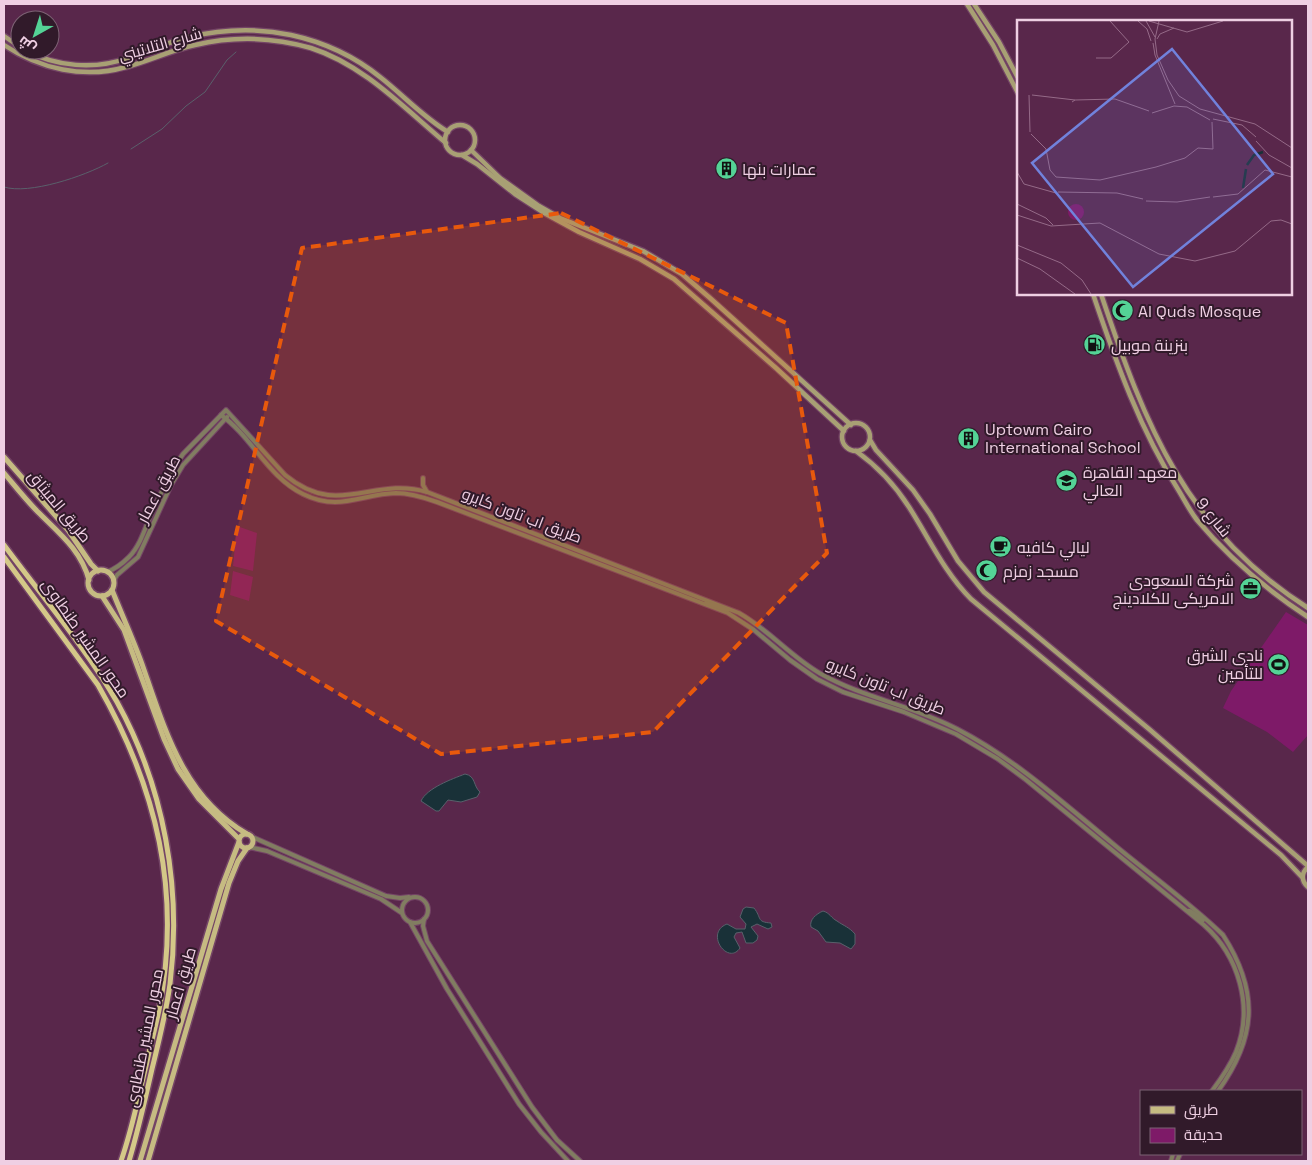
<svg xmlns="http://www.w3.org/2000/svg" width="1312" height="1165" font-family="'Space Grotesk',Cairo,sans-serif">
<rect width="100%" height="100%" fill="#59274b"/>
<g fill="#7e1a68">
<polygon points="237,526 257,533 253,571 233,566"/>
<polygon points="233,571 253,577 249,601 230,595"/>
<polygon points="1286,612 1308,625 1308,735 1293,752 1267,732 1223,708 1231,691"/>
</g>
<g fill="#193138" stroke="#59606b">
<path d="M465 774C476 776 473 786 480 792L477 797 461 802 448 800 439 811H436L421 801C427 788 452 779 465 774Z"/>
<path d="M746 907 754 908C762 918 756 922 771 923L772 927 768 929 757 924 751 927 758 936 757 940 753 943H746L742 932 736 933 734 937 740 948C728 966 704 933 727 924L736 929H745L746 924 740 917 743 909Z"/>
<path d="M823 911C830 913 831 918 837 921 844 926 849 927 855 934V944L851 949 840 943 826 942 818 931 811 927C809 920 816 914 823 911Z"/>
</g>
<g fill="none" stroke-linecap="round" stroke-linejoin="round">
<g stroke="#59606b" stroke-width="1">
<polyline points="131,149 162,129 186,106 205,92 227,60 236,52"/>
<path d="M4 187C29 195 85 176 108 163"/>
</g>
<defs>
<g id="tertiary">
<path d="M221 415C252 437 268 477 303 494 339 512 361 494 396 493 410 493 423 497 437 502L728 613 754 630 790 660 817 679 843 692 904 712 956 734 998 759 1025 779 1204 925C1239 956 1254 1007 1236 1052 1230 1066 1221 1079 1212 1091"/>
<polyline points="423,478 423,485 427,492"/>
<path d="M107 572C115 569 123 563 129 557 139 547 144 532 149 519 159 497 169 474 183 454L226 410 285 475C338 519 372 476 427 492L739 613C769 630 791 657 821 674 864 698 914 706 957 729 1015 759 1062 802 1112 843 1149 874 1189 902 1223 935 1259 991 1257 1037 1218 1091"/>
<polyline points="114,580 117,575 138,557 171,485 183,465 227,417"/>
<polyline points="706,603 728,610"/>
<polyline points="250,836 386,896 400,898 409,897"/>
<polyline points="249,847 267,851 381,899 402,913"/>
<circle cx="415" cy="910" r="13"/>
<polyline points="1188,911 1190,911 1203,920"/>
<polyline points="424,919 423,926 427,941 532,1107 557,1140 580,1161"/>
<polyline points="410,922 447,989 519,1104 541,1132 568,1161"/>
<polyline points="1171,1161 1173,1154"/>
<polyline points="1177,1161 1180,1154"/>
</g>
<g id="secondary">
<polyline points="967,4 993,45 1018,93"/>
<polyline points="974,4 999,42 1018,78"/>
<polyline points="4,36 20,47"/>
<path d="M4 45C40 69 84 79 126 67 149 61 171 50 195 45 233 36 273 37 311 48 364 65 404 108 446 143"/>
<path d="M25 50C56 67 95 70 128 58 149 51 168 42 189 37 223 29 258 28 291 35 323 42 354 56 380 77 403 95 423 117 448 132"/>
<circle cx="460" cy="140" r="15"/>
<polyline points="471,150 500,178 539,206 560,218 643,251 682,274 710,298 851,425"/>
<polyline points="462,155 477,164 515,194 546,214 579,232 640,259 674,279 776,368 844,431"/>
<path d="M1093 294C1116 362 1140 430 1179 491 1185 501 1190 511 1197 520 1229 558 1267 590 1308 617"/>
<path d="M1101 294C1145 425 1186 531 1308 608"/>
<circle cx="856" cy="437" r="14"/>
<polyline points="870,440 876,450 913,490 930,514 958,561 984,592 1149,729 1308,866"/>
<path d="M856 451C877 466 895 485 909 507 929 538 944 572 971 599L1281 855 1302 877"/>
<path d="M1308 867C1301 873 1301 881 1308 887"/>
</g>
<g id="primary">
<polyline points="4,457 68,530 91,564 98,571"/>
<path d="M4 473C15 486 26 500 38 512 59 533 81 550 89 580"/>
<circle cx="101" cy="583" r="13"/>
<path d="M112 590C122 615 133 639 142 664 165 730 183 797 247 834"/>
<polyline points="102,596 124,630 164,739 178,769 199,799 239,839"/>
<circle cx="246" cy="841" r="7"/>
<polyline points="140,1161 221,889 239,842"/>
<polyline points="148,1161 229,883 238,861 247,848"/>
</g>
<g id="trunk">
<path d="M4 545C41 595 86 648 117 702 164 787 182 888 170 984 166 1013 159 1041 152 1069 145 1100 138 1131 129 1161"/>
<path d="M4 557 98 685C157 788 182 892 159 1010 155 1029 150 1047 146 1066 138 1098 132 1130 121 1161"/>
</g>
</defs>
<use href="#tertiary" stroke="#744566" stroke-width="6"/>
<use href="#secondary" stroke="#744566" stroke-width="7"/>
<use href="#primary" stroke="#744566" stroke-width="8"/>
<use href="#trunk" stroke="#744566" stroke-width="8"/>
<use href="#tertiary" stroke="#817d61" stroke-width="4"/>
<use href="#secondary" stroke="#a8a074" stroke-width="4.5"/>
<use href="#primary" stroke="#c6bb82" stroke-width="5"/>
<use href="#trunk" stroke="#d4c888" stroke-width="5"/>
</g>
<path fill="#e8590c" fill-opacity="0.2" stroke="#e8590c" stroke-width="4" stroke-dasharray="10 6" stroke-linejoin="round" d="M561 213 786 323 827 553 653 732 441 754 216 621 302 248Z"/>
<defs>
<symbol id="building-disc" viewBox="-11 -11 22 22"><circle r="9.5" fill="#54d396" stroke="#311a2a"/><path d="M-4-6H4V6H1V3H-1V6H-4ZM-2.5-4.3h1.7v1.8h-1.7ZM.8-4.3h1.7v1.8H.8ZM-2.5-1h1.7V.8h-1.7ZM.8-1h1.7V.8H.8Z" fill="#111"/></symbol>
<symbol id="mosque-disc" viewBox="-11 -11 22 22"><circle r="9.5" fill="#54d396" stroke="#311a2a"/><path d="M3.5-4.9A6 6 0 1 0 3.5 4.9A5 5 0 1 1 3.5-4.9Z" fill="#111"/></symbol>
<symbol id="fuel-disc" viewBox="-11 -11 22 22"><circle r="9.5" fill="#54d396" stroke="#311a2a"/><path d="M-5.5-6h7V0h2V4h1.3V-2.5L3-4.5l.8-.8L6-3V5H2.5V1h-1V6h-7ZM-4.2-4.7v3.2H.2V-4.7Z" fill="#111"/></symbol>
<symbol id="university-disc" viewBox="-11 -11 22 22"><circle r="9.5" fill="#54d396" stroke="#311a2a"/><path d="M0-5L7-2L0 1L-7-2ZM-4 1L0 2.5L4 1V4Q0 6-4 4Z" fill="#111"/></symbol>
<symbol id="cafe-disc" viewBox="-11 -11 22 22"><circle r="9.5" fill="#54d396" stroke="#311a2a"/><path d="M-5.5-4.5H6V0H3Q3 3.5 0 3.5H-2.5Q-5.5 3.5-5.5 0ZM3-3.2v2h1.7v-2ZM-6 4.5H4V6H-6Z" fill="#111"/></symbol>
<symbol id="office-disc" viewBox="-11 -11 22 22"><circle r="9.5" fill="#54d396" stroke="#311a2a"/><path d="M-6-3h4V-5.5h4V-3h4V5H-6ZM-1-4.5V-3h2v-1.5ZM-6 0V1H6V0Z" fill="#111"/></symbol>
<symbol id="stadium-disc" viewBox="-11 -11 22 22"><circle r="9.5" fill="#54d396" stroke="#311a2a"/><path d="M0-5a6.5 5 0 1 0 0 10a6.5 5 0 1 0 0-10ZM-3.5-1.8h7v3.6h-7Z" fill="#111"/></symbol>
</defs>
<g fill-rule="evenodd">
<use href="#building-disc" x="714" y="156" width="25" height="25"/>
<use href="#mosque-disc" x="1110" y="298" width="25" height="25"/>
<use href="#fuel-disc" x="1082" y="332" width="25" height="25"/>
<use href="#building-disc" x="956" y="426" width="25" height="25"/>
<use href="#university-disc" x="1054" y="468" width="25" height="25"/>
<use href="#cafe-disc" x="988" y="534" width="25" height="25"/>
<use href="#mosque-disc" x="974" y="558" width="25" height="25"/>
<use href="#office-disc" x="1238" y="576" width="25" height="25"/>
<use href="#stadium-disc" x="1266" y="652" width="25" height="25"/>
</g>
<g text-anchor="middle" stroke-width="4" stroke-linejoin="round" paint-order="stroke">
<g font-size="16" fill="#efcfe3" stroke="#311a2a">
<text transform="translate(160 44) rotate(-16)" y="6">شارع التلاتيني</text>
<text transform="translate(158 489) rotate(-62)" y="6">طريق اعمار</text>
<text transform="translate(60 506) rotate(50)" y="6">طريق الميثاق</text>
<text transform="translate(522 515) rotate(21)" y="6">طريق اب تاون كايرو</text>
<text transform="translate(1214 517) rotate(51)" y="6">شارع 9</text>
<text transform="translate(86 638) rotate(55)" y="6">محور المشير طنطاوى</text>
<text transform="translate(886 686) rotate(22)" y="6">طريق اب تاون كايرو</text>
<text transform="translate(180 983) rotate(-74)" y="6">طريق اعمار</text>
<text transform="translate(144 1038) rotate(-79)" y="6">محور المشير طنطاوى</text>
</g>
<g font-size="16" fill="#efcfe3" stroke="#311a2a" text-anchor="start">
<text x="742" y="175">عمارات بنها</text>
<text x="1138" y="317">Al Quds Mosque</text>
<text x="1111" y="351">بنزينة موبيل</text>
<text x="985" y="435">Uptowm Cairo<tspan x="985" dy="18">International School</tspan></text>
<text x="1083" y="478">معهد القاهرة<tspan x="1083" dy="18">العالي</tspan></text>
<text x="1017" y="553">ليالي كافيه</text>
<text x="1003" y="577">مسجد زمزم</text>
<text x="1234" y="586" text-anchor="end">شركة السعودى<tspan x="1234" dy="18">الامريكى للكلادينج</tspan></text>
<text x="1263" y="661" text-anchor="end">نادى الشرق<tspan x="1263" dy="18">للتأمين</tspan></text>
</g>
</g>
<g transform="translate(1017 20)">
<rect width="275" height="275" fill="#59274b"/>
<path d="M51 192a8 8 0 1 1 16 0a8 8 0 1 1-16 0Z" fill="#7e1a68"/>
<path fill="none" stroke="#193138" stroke-width="2.5" d="M230 145 237 135 246 132M226 168 229 149"/>
<path fill="none" stroke="#956a88" stroke-width="1" d="M121 1 130 9 134 21M129 1 138 17M132 1 170 12 206 1M142 1 138 19 140 35 151 60 162 76 183 89 238 104 275 128M140 19 143 14 157 8M136 23 138 35 158 84M79 38H94L112 22 93 1M12 75 13 112M15 75 58 80 55 82M58 80 98 79 132 91M157 86 170 87 193 100M135 93 157 86M196 99 225 105 239 117M14 114 29 129 33 150 39 157 83 160 139 147 168 138 181 128 196 129 195 102M239 121 252 135 275 148M0 152 7 164 39 173M41 172 100 173 126 179M196 177 221 174 248 150 275 157M129 181 160 182 193 177M0 184 29 198 36 205M0 195 34 206 83 203 142 234 178 241 218 231 254 201 264 200 275 204M0 225 44 243 65 260 74 274M0 238 23 249 58 274"/>
<path fill="#7182dc" fill-opacity="0.15" stroke="#7182dc" stroke-width="2.5" d="M155 29 256 154 116 267 15 143Z"/>
<rect width="275" height="275" fill="none" stroke="#efcfe3" stroke-width="2.5"/>
</g>
<rect width="1312" height="1165" fill="none" stroke="#efcfe3" stroke-width="10"/>
<rect x="1140" y="1090" width="162" height="65" fill="#311a2a" stroke="#7d6274"/>
<rect x="1150" y="1106" width="25" height="8" fill="#c6bb82" stroke="#7d6274"/>
<text x="1184" y="1115" font-size="15" fill="#efcfe3">طريق</text>
<rect x="1150" y="1128" width="25" height="15" fill="#7e1a68" stroke="#7d6274"/>
<text x="1184" y="1140" font-size="15" fill="#efcfe3">حديقة</text>
<g transform="translate(35 35) rotate(219)"><circle r="24" fill="#311a2a" stroke="#7d6274"/>
<path d="M0-4L9 19L0 12L-9 19Z" fill="#54d396"/>
<text y="-8" font-size="14" font-weight="bold" text-anchor="middle" fill="#efcfe3">ش</text>
</g>
</svg>
